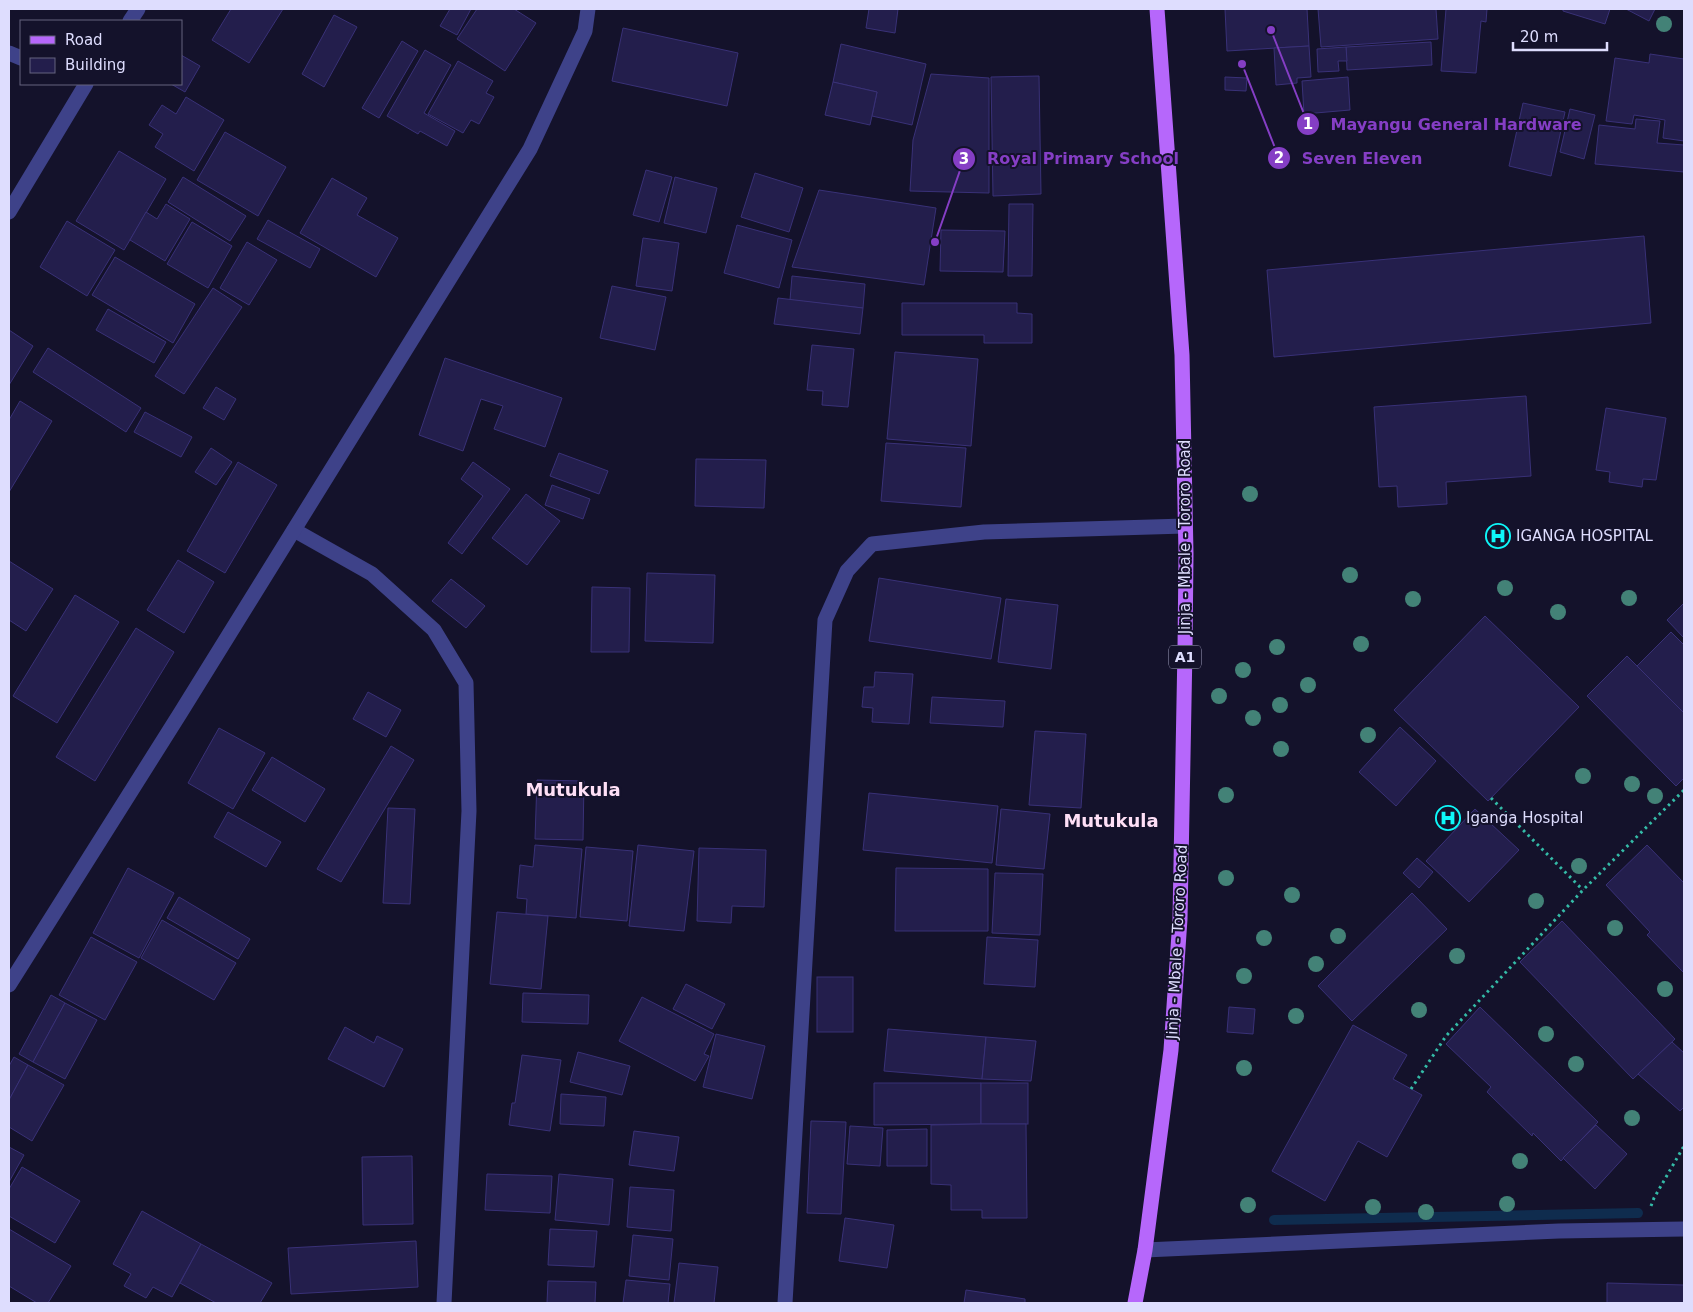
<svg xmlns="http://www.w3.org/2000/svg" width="1693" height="1312" font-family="'DejaVu Sans',sans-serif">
<rect width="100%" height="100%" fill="#14122b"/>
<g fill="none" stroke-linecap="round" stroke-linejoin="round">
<polyline stroke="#0f2c4e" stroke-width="10" points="1274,1220 1638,1213"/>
</g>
<g fill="#231e4c" stroke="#393177">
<polygon points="231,9 283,9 249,63 212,40"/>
<polygon points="450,9 471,9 457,35 440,26"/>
<polygon points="477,9 514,9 536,23 505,71 457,39"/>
<polygon points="869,9 898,9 895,33 866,28"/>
<polygon points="1225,9 1307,9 1309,46 1227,51"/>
<polygon points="1318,9 1436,9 1438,39 1321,47"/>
<polygon points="1446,9 1487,9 1486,22 1481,21 1476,73 1441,71"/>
<polygon points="1563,9 1610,9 1605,24 1563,11"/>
<polygon points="1626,9 1655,9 1649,21"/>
<polygon points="334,15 357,27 324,87 302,74"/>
<polygon points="623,28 738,53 727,106 612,81"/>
<polygon points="402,41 418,51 379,118 362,108"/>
<polygon points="1431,42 1432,65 1347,70 1346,47"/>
<polygon points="841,44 926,64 912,125 872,116 877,92 833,82"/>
<polygon points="1309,46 1311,77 1297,78 1297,83 1276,85 1274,48"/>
<polygon points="1346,47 1347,61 1338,61 1339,71 1318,72 1317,49"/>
<polygon points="425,50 451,65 424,113 455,131 447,146 420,131 418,134 387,116"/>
<polygon points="1650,54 1684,59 1684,141 1663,138 1665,120 1634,115 1632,124 1606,121 1615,58 1649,63"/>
<polygon points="181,55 200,66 185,92 171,84 181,84"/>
<polygon points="458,61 493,81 486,93 494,97 479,124 471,120 463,133 428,114"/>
<polygon points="931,74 989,78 989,193 910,191 913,140"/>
<polygon points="1039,76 1041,194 993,196 991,77"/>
<polygon points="1225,77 1247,78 1246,91 1225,90"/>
<polygon points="1348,77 1350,110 1304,114 1302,81"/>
<polygon points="833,82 877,92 870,125 825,115"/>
<polygon points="186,97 224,120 194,171 155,147 163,134 149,125 162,105 176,114"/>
<polygon points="1523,103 1565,112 1551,176 1509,166"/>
<polygon points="1570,109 1595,115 1584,159 1560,152"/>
<polygon points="1636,119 1660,121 1657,143 1684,145 1684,172 1595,164 1599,125 1635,129"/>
<polygon points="225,132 286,167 258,216 197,180"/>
<polygon points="119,151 166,179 124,250 76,221"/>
<polygon points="646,170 672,177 659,222 633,215"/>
<polygon points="755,173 803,188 789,232 741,217"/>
<polygon points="183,177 246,216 230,241 168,202"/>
<polygon points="675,177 717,188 706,233 664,223"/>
<polygon points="332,178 367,198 357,215 398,238 376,277 300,233"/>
<polygon points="819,190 936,208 924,285 792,267"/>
<polygon points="166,204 190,219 165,261 130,240 146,212 157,219"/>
<polygon points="1009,204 1033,204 1032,276 1008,276"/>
<polygon points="268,220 320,249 310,268 257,239"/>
<polygon points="67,221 115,250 87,296 40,267"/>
<polygon points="192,222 232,246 208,288 167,264"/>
<polygon points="737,225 792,240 779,288 724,273"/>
<polygon points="941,230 1005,231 1003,272 940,271"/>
<polygon points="1644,236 1651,323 1274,357 1267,270"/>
<polygon points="643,238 679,243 672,291 636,286"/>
<polygon points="247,242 277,260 249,305 220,288"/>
<polygon points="115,257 195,304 173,343 92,295"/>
<polygon points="792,276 865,284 863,308 790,300"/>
<polygon points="612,286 666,297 655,350 600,338"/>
<polygon points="213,288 242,307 184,394 155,376"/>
<polygon points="778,298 863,308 860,334 774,324"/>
<polygon points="902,303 1017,303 1017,313 1032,314 1032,343 984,343 984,335 902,335"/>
<polygon points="108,309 166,342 154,363 96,330"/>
<polygon points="9,330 33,346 9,385"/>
<polygon points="812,345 854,349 848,407 822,405 823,391 807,390"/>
<polygon points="48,348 141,408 126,432 33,372"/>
<polygon points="895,352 978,359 971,446 887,439"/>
<polygon points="445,358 562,398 545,447 494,429 503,406 481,399 463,451 419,435"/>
<polygon points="216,387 236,399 224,420 203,408"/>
<polygon points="1526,396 1531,476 1446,482 1447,504 1398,507 1397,486 1379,487 1374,407"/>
<polygon points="20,401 52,421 9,492 9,420"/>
<polygon points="1606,408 1666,418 1656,480 1643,479 1642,487 1609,482 1610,472 1596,470"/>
<polygon points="145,412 192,437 181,457 134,432"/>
<polygon points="886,443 966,448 961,507 881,501"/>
<polygon points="211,448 232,462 216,485 195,472"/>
<polygon points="559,453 608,471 599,494 550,476"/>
<polygon points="696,459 766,460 764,508 695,506"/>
<polygon points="238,462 277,485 225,573 187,551"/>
<polygon points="473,462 510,489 462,554 448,543 483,496 461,479"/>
<polygon points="552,485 590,499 583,519 545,505"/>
<polygon points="526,494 560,521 527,565 492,538"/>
<polygon points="178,560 214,582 184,633 147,610"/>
<polygon points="9,561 53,589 26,631 9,620"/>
<polygon points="647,573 715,575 713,643 645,641"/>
<polygon points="879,578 1001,598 991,659 869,641"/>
<polygon points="451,579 485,606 466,628 432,601"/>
<polygon points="592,587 630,588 629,652 591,652"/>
<polygon points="75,595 119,622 57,723 13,696"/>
<polygon points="1006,599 1058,605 1051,669 998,662"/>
<polygon points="1684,603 1684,638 1667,620"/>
<polygon points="1485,616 1579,707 1488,801 1394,710"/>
<polygon points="136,628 174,652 95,781 56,757"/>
<polygon points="1671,632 1684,645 1684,713 1637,666"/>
<polygon points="1627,656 1684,713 1684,778 1676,786 1587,696"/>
<polygon points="875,672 913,674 909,724 872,722 873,708 862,707 864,687 874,687"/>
<polygon points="368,692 401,710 386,737 353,719"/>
<polygon points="932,697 1005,701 1003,727 930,723"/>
<polygon points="1400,727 1436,761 1396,806 1359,772"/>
<polygon points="219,728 265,753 233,809 188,783"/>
<polygon points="1035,731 1086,734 1081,808 1029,805"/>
<polygon points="391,746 414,760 341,882 317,869"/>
<polygon points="272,757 325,789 305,822 252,790"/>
<polygon points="537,780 584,781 583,840 535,839"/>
<polygon points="869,793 998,806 992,863 863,850"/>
<polygon points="388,808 415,809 410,904 383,903"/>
<polygon points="1001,809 1050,814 1044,869 996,865"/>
<polygon points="1475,809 1519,850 1469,902 1426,861"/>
<polygon points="228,812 281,842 266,867 214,837"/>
<polygon points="535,845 582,849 576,918 526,914 527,899 517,898 520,865 533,867"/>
<polygon points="638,845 694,851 684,931 629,926"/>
<polygon points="1647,845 1684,883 1684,973 1647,935 1650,932 1606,885"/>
<polygon points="586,847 633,851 627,921 580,917"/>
<polygon points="699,848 766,850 764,907 732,906 731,923 697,921"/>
<polygon points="1417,858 1433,872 1419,888 1403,873"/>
<polygon points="128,868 174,893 139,958 93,933"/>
<polygon points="896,868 988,869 988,931 895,931"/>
<polygon points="995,873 1043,874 1040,935 992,933"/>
<polygon points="1412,893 1447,929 1352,1021 1318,986"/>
<polygon points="179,897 250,939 238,959 167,918"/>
<polygon points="497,912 548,916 541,989 490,984"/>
<polygon points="162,920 236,963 214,1000 141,958"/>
<polygon points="1562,921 1675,1039 1633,1079 1520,962"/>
<polygon points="91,937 137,962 105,1020 59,995"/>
<polygon points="987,937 1038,940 1035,987 984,984"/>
<rect x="817" y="977" width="36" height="55"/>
<polygon points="686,984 725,1004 712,1029 673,1009"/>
<polygon points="523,993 589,995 588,1024 522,1022"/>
<polygon points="51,995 65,1003 33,1062 19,1054"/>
<polygon points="642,997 714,1034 704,1054 709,1056 695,1081 619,1041"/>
<polygon points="65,1003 97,1020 65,1079 33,1062"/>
<polygon points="1229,1007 1255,1009 1253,1034 1227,1032"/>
<polygon points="1480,1007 1598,1122 1561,1161 1533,1133 1532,1136 1487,1092 1491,1087 1446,1044"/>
<polygon points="1353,1025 1407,1055 1393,1079 1422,1095 1387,1157 1358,1141 1325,1201 1272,1171"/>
<polygon points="345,1027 374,1043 377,1036 403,1049 384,1087 328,1059"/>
<polygon points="888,1029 986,1037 982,1079 884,1071"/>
<polygon points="716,1034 765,1046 752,1099 703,1087"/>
<polygon points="986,1037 1036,1041 1031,1081 982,1079"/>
<polygon points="1672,1042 1684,1053 1684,1107 1680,1111 1638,1074"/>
<polygon points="578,1052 630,1066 622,1095 570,1082"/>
<polygon points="522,1055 561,1060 550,1131 509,1125 512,1103 515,1103"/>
<polygon points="14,1057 28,1065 9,1100 9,1066"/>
<polygon points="28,1065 64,1085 32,1141 9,1127 9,1100"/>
<polygon points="874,1083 981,1083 981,1124 874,1125"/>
<rect x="981" y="1083" width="47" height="41"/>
<polygon points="561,1094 606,1097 604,1126 560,1124"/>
<polygon points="811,1121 846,1122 841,1214 807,1213"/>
<polygon points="981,1124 1026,1124 1027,1218 982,1218 982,1210 951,1210 951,1185 931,1184 931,1125"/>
<polygon points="1596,1125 1627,1154 1595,1189 1563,1158"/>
<polygon points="850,1126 883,1128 880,1166 847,1164"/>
<polygon points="927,1129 927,1166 887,1166 887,1130"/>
<polygon points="634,1131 679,1137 674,1171 629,1165"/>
<polygon points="9,1147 24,1155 9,1182"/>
<polygon points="412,1156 413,1224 363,1225 362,1157"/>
<polygon points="22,1167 80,1201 55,1243 9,1216 9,1189"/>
<polygon points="487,1174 552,1176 550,1213 485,1210"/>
<polygon points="559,1174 613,1179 609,1225 555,1220"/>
<polygon points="630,1187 674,1190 671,1231 627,1227"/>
<polygon points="142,1211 201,1244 172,1297 153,1287 146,1298 124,1286 131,1274 113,1264"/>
<polygon points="845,1218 894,1225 887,1268 839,1261"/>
<polygon points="9,1229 71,1266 48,1303 37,1303 9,1286"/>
<polygon points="550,1229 597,1231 594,1267 548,1265"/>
<polygon points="633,1235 673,1239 669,1280 629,1276"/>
<polygon points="416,1241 418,1287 291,1294 288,1248"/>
<polygon points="201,1244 272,1283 260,1303 216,1303 180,1283"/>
<polygon points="679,1263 718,1267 714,1303 674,1303"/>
<polygon points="626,1280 670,1284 668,1303 623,1303"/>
<polygon points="548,1281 596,1282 595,1303 547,1303"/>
<polygon points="1607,1283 1684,1285 1684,1303 1607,1303"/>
<polygon points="966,1290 1025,1299 1025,1303 964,1303"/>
</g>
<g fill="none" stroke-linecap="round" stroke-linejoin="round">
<g stroke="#34bba7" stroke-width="3" stroke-dasharray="2.5 4" stroke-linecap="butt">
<polyline points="1491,798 1583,890"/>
<polyline points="1411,1089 1446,1036 1583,890 1684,790"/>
<polyline points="1651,1206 1654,1198 1684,1146"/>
</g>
<g stroke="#3e4289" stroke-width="15">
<polyline points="130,21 138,9"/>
<polyline points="9,53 21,58"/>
<polyline points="9,212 86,84"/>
<polyline points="294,530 372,574 434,630 466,683 469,811 444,1303"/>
<polyline points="9,985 181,712 530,149 585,31 588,9"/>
<polyline points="1145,1250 1559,1231 1684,1229"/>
<polyline points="785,1303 825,620 847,571 872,544 984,532 1185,526"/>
</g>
<polyline stroke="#b667fb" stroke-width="15" points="1135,1303 1145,1250 1171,1050 1180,919 1185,648 1186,554 1182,355 1157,9"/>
</g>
<g fill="#438277">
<circle cx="1664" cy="24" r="8"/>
<circle cx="1250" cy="494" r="8"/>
<circle cx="1350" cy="575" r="8"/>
<circle cx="1505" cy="588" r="8"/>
<circle cx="1629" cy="598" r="8"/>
<circle cx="1413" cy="599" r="8"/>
<circle cx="1558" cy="612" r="8"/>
<circle cx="1361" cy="644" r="8"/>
<circle cx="1277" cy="647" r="8"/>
<circle cx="1243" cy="670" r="8"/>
<circle cx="1308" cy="685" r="8"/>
<circle cx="1219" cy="696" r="8"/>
<circle cx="1280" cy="705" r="8"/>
<circle cx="1253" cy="718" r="8"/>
<circle cx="1368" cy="735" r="8"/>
<circle cx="1281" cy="749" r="8"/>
<circle cx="1583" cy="776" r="8"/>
<circle cx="1632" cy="784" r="8"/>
<circle cx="1226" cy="795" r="8"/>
<circle cx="1655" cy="796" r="8"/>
<circle cx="1579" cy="866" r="8"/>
<circle cx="1226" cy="878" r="8"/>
<circle cx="1292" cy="895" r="8"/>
<circle cx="1536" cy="901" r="8"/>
<circle cx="1615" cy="928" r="8"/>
<circle cx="1338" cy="936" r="8"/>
<circle cx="1264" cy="938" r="8"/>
<circle cx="1457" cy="956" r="8"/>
<circle cx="1316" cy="964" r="8"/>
<circle cx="1244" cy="976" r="8"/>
<circle cx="1665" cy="989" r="8"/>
<circle cx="1419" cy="1010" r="8"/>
<circle cx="1296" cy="1016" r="8"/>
<circle cx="1546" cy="1034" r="8"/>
<circle cx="1576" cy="1064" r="8"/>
<circle cx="1244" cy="1068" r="8"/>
<circle cx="1632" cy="1118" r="8"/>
<circle cx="1520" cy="1161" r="8"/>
<circle cx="1507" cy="1204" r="8"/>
<circle cx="1248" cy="1205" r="8"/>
<circle cx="1373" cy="1207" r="8"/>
<circle cx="1426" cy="1212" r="8"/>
</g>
<defs>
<symbol id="hospital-ring" viewBox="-11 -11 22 22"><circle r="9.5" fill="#14122b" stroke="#0ef7f9" stroke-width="1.5"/><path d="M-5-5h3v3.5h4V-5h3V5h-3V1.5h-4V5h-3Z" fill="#0ef7f9"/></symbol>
</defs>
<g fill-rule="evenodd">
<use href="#hospital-ring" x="1484" y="522" width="28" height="28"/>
<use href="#hospital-ring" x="1434" y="804" width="28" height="28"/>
</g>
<g text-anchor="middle" stroke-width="4" stroke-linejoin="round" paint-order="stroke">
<rect fill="#14122b" stroke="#a1a0bf" stroke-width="1" x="1169" y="645.5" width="32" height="23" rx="4"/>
<g font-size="14" font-weight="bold" fill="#deddfe">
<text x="1185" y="662">A1</text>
</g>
<g font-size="15" fill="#deddfe" stroke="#14122b" text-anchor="start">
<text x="1516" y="541">IGANGA HOSPITAL</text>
<text x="1466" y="823">Iganga Hospital</text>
</g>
<g font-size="15" fill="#deddfe" stroke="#14122b">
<text transform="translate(1185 537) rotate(-90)" y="5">Jinja - Mbale - Tororo Road</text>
<text transform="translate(1177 942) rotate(-87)" y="5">Jinja - Mbale - Tororo Road</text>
</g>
<g font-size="18" font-weight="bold" fill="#fedff6" stroke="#14122b">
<text x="573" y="796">Mutukula</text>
<text x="1111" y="827">Mutukula</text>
</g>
</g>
<path fill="none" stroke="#853ec5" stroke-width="2" d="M1271 30L1308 124M1242 64L1279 158M935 242L964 159"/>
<g fill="#853ec5" stroke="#14122b" stroke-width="2">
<circle cx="1271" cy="30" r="5"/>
<circle cx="1242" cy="64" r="5"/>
<circle cx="935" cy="242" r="5"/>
<circle cx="1308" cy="124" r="12"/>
<circle cx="1279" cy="158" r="12"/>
<circle cx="964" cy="159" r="12"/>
</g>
<g font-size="15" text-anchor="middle" font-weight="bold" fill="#fff">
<text x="1308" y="129">1</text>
<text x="1279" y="163">2</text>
<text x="964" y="164">3</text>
</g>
<g font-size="16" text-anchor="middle" font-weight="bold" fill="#853ec5" stroke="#14122b" stroke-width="4" stroke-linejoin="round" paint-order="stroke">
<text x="1456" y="130">Mayangu General Hardware</text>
<text x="1362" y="164">Seven Eleven</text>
<text x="1083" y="164">Royal Primary School</text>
</g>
<rect width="1693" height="1312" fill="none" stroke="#deddfe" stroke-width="20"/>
<rect x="20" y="20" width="162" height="65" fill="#14122b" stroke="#65637f"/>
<rect x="30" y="36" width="25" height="8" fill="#b667fb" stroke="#65637f"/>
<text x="65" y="45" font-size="15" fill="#deddfe">Road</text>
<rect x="30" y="58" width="25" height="15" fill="#231e4c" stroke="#65637f"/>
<text x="65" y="70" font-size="15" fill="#deddfe">Building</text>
<path d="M1513 42v8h94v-8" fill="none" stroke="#deddfe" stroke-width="2.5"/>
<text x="1520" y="42" font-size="15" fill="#deddfe" stroke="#14122b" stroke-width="4" paint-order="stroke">20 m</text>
</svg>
